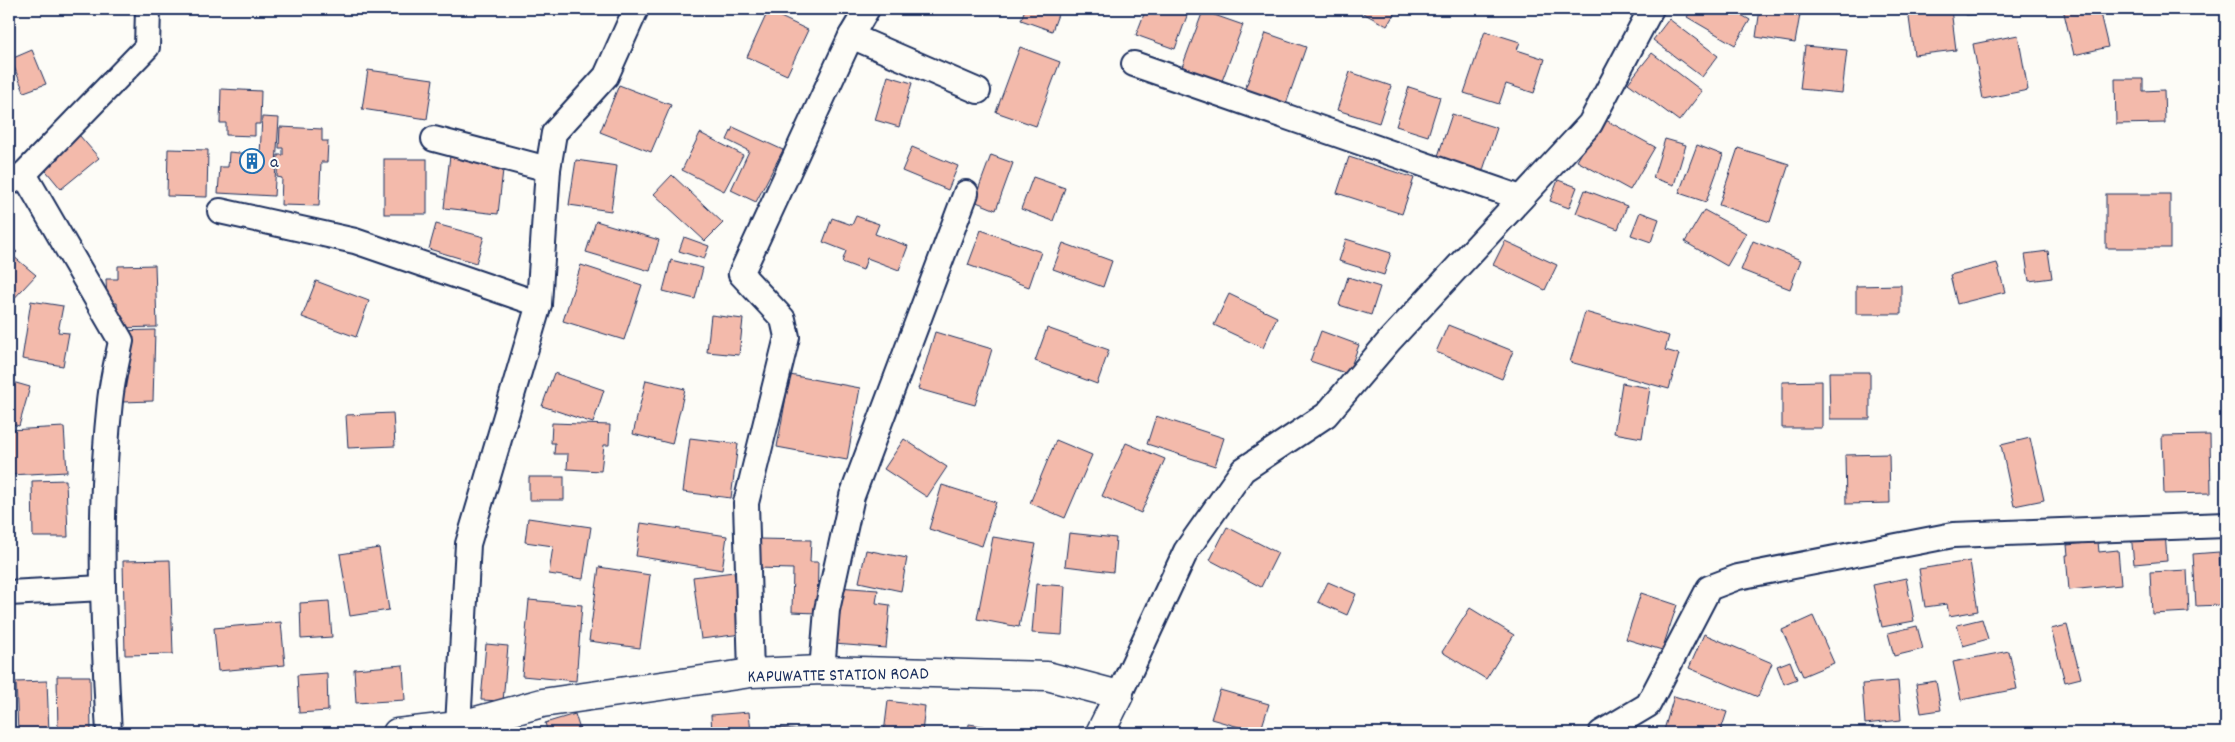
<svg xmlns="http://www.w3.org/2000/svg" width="2235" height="742" font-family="Dekko,sans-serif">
<rect width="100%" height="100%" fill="#fdfcf7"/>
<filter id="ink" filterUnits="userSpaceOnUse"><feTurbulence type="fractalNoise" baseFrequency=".02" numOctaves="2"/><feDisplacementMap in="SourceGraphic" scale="10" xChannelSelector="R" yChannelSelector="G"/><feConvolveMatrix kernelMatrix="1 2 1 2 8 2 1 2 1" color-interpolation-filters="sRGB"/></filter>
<g filter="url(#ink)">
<g fill="#f3baab" stroke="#1b2f5e">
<polygon points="1025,9 1060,9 1052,31 1021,20"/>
<polygon points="1146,9 1178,9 1188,13 1175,49 1136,35"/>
<polygon points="1362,9 1397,9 1387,26 1361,12"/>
<polygon points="1692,9 1731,9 1750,20 1735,45 1687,17"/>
<polygon points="1760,9 1801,9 1795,43 1756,37"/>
<polygon points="1921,9 1951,9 1956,50 1914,55 1908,10"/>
<polygon points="1965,9 1983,9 1983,14 1966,15"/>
<polygon points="2063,9 2099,9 2108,47 2074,55"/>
<polygon points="768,11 808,30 787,75 747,57"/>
<polygon points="1203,11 1243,25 1222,81 1182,67"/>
<polygon points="1669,19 1718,56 1702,77 1653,40"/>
<polygon points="1485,31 1520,42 1517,50 1545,59 1534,93 1506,84 1499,104 1464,93"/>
<polygon points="1266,33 1306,47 1285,107 1244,92"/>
<polygon points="2018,35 2028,90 1983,99 1973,44"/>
<polygon points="1805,46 1847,50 1842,93 1800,89"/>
<polygon points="1020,47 1060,62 1036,126 996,112"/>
<polygon points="32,50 46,84 24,92 11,59"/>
<polygon points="1652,53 1702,91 1679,121 1628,83"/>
<polygon points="368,70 433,79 427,119 362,109"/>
<polygon points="1350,72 1391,86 1379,123 1337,110"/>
<polygon points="888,76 912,83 899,127 875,120"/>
<polygon points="2115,79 2143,79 2143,91 2164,90 2165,123 2116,124"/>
<polygon points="619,85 671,105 651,152 600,132"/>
<polygon points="1409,87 1440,97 1428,136 1396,126"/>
<polygon points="221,89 261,91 260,124 255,124 255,136 226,135 226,123 220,123"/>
<polygon points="1452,114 1497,128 1480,179 1435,165"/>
<polygon points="262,117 279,118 274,196 218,193 220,167 228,167 229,152 260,155"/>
<polygon points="1602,118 1655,147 1630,190 1577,161"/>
<polygon points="280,127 322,129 322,141 328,141 327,162 321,162 319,206 281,205 282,178 277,177 278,155 283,155 283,148 279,148"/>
<polygon points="733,127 783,150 756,202 731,190 749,151 727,140"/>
<polygon points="73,128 99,158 61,189 42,166"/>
<polygon points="700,133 743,155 724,191 682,170"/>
<polygon points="1665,139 1686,145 1674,185 1653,178"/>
<polygon points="1697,145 1723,155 1706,202 1679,193"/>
<polygon points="912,147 958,166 948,190 902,171"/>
<polygon points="1738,148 1789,164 1770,222 1719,205"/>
<polygon points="168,149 208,150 207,197 167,196"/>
<polygon points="450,155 504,161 498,214 444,208"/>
<polygon points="991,155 1013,163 996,210 974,201"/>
<polygon points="1349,157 1414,178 1402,214 1337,193"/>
<rect x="384" y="159" width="43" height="55"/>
<polygon points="576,160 617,166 611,211 569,205"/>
<polygon points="672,175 723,223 705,241 654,194"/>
<polygon points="1033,177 1065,188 1053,221 1021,209"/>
<polygon points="1558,180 1577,187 1569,208 1550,201"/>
<polygon points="1585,190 1627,206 1618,229 1576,213"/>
<rect x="2106" y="194" width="64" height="54"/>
<polygon points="1704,210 1746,233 1727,266 1685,242"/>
<polygon points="1640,212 1659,219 1651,242 1631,235"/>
<polygon points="856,216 879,224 875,234 908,246 899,270 867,258 863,270 842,262 846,251 823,242 832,218 852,225"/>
<polygon points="596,221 659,240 650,271 586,252"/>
<polygon points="436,224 484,237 476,263 429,249"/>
<polygon points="981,230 1041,252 1029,287 968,265"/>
<polygon points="684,237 709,246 704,259 679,251"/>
<polygon points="1346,239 1391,253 1384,275 1339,261"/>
<polygon points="1505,241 1557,265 1545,290 1493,265"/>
<polygon points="1753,241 1801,260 1790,289 1741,270"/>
<polygon points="1063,243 1112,261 1103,287 1053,269"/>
<polygon points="9,244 17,252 13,256 36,275 9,304"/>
<polygon points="2048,251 2052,278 2029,281 2025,254"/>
<polygon points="671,260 703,268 695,299 663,291"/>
<polygon points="1997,263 2005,292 1957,304 1950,275"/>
<polygon points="155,265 157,327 118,328 117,303 107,303 106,279 118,279 118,266"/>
<polygon points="581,265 642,285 624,340 563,321"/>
<polygon points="1348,277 1380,287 1371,315 1339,305"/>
<polygon points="316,281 369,301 356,337 302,317"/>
<polygon points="1901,285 1901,314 1856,314 1856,286"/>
<polygon points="1229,294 1277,317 1263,348 1214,325"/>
<polygon points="31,301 63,306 58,332 69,333 63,366 22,359"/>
<polygon points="1585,312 1669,336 1665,350 1679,354 1669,389 1570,362"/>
<polygon points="711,315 743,319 739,355 707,352"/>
<polygon points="1448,325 1513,351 1502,379 1436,352"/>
<polygon points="1047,328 1109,350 1097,384 1035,361"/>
<polygon points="155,330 153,401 122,402 113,331"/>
<polygon points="1321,331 1359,345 1348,374 1310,361"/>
<polygon points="935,332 992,349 975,405 918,389"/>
<polygon points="1829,372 1870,372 1870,419 1830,419"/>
<polygon points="554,373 604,390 593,423 542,406"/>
<polygon points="790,375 860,388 847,460 777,447"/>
<polygon points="646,380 685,389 672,444 633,434"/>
<polygon points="9,381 30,387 19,426 9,423"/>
<polygon points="1822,381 1822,428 1782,428 1782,382"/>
<polygon points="1622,383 1650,388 1642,438 1614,433"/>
<polygon points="393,413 395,446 348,448 346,415"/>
<polygon points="1156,416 1224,438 1215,466 1147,444"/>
<polygon points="552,423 610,425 609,445 604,445 601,471 567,469 568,454 554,454 555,443 551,443"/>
<polygon points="64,427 67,472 9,475 9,430"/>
<polygon points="2210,435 2211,493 2164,494 2162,436"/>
<polygon points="690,438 738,444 731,498 683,492"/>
<polygon points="2030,438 2044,500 2014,506 2001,445"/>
<polygon points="904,439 947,467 927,497 884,469"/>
<polygon points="1056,440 1092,455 1065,518 1030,503"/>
<polygon points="1126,443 1165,459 1141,513 1102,496"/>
<polygon points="1889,454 1890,503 1846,504 1845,455"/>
<rect x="529" y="477" width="35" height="23"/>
<polygon points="66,480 68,537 33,537 32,481"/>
<polygon points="942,485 996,502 982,546 929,529"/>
<polygon points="528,518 591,527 583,579 549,574 553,546 525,542"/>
<polygon points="641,523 727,536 722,570 636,556"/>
<polygon points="1227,527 1278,553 1261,587 1210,560"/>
<polygon points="2165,531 2167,561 2134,564 2131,534"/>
<polygon points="1069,533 1116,538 1113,572 1065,566"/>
<polygon points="993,537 1036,544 1019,627 977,619"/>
<polygon points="758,539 811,540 810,562 818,562 817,613 792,612 793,569 757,568"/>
<polygon points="2098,542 2099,552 2118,550 2121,585 2069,590 2066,555 2068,555 2067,545"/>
<polygon points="379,548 389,610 350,616 340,554"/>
<polygon points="866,550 907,558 901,591 859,582"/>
<polygon points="2219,552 2222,605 2196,606 2193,554"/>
<polygon points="170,560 173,654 125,655 123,561"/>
<polygon points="1970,561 1978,611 1949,616 1947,604 1925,607 1919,569"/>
<polygon points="599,567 650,575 640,648 589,641"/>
<polygon points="2187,570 2189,612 2152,614 2150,572"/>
<polygon points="734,572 742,634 701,639 693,577"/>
<polygon points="1906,578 1914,621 1882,627 1873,585"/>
<polygon points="1328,582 1356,594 1347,615 1318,602"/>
<polygon points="1036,584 1065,586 1062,635 1032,633"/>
<polygon points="837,587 878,590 876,603 890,605 886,648 834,644"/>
<polygon points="1641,593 1677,605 1662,650 1626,639"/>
<polygon points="529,600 582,605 576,681 522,676"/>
<polygon points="329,601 332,637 301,639 300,603"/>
<polygon points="1470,608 1514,635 1486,679 1442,652"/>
<polygon points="1813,616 1834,663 1803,676 1782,630"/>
<polygon points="1982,619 1988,639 1963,646 1957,625"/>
<polygon points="281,622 285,665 218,671 214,628"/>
<polygon points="2067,625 2081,678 2065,682 2051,629"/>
<polygon points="1917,626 1923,649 1894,656 1888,633"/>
<polygon points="1704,634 1772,663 1758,697 1689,668"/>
<polygon points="486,644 508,646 503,701 481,700"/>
<polygon points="2009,651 2017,689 1961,700 1953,662"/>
<polygon points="1790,661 1797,679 1784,684 1777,666"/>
<polygon points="403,665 405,700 356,703 354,669"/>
<polygon points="327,673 328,711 299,713 297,675"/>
<polygon points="57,676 90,676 91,733 58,733"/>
<polygon points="47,681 49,733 18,733 16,682"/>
<polygon points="1898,681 1901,720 1865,724 1862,684"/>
<polygon points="1936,681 1941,710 1921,713 1916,684"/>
<polygon points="1220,690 1269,704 1260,733 1211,719"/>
<polygon points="1674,696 1727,712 1720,733 1676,733 1664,730"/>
<polygon points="888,701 925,706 922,733 884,733"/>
<polygon points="749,712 751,733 712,733 711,715"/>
<polygon points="575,714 581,733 548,733 545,723"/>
<polygon points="969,724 1008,730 1008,733 968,733"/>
<polygon points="766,727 837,733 766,733"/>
</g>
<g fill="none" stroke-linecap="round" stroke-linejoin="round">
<defs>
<g id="street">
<polyline points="851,36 978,91"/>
<polyline points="1134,64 1521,198"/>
<polyline points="434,139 548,169"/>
<path d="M24 174 121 341C117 361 112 381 110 401 98 512 103 623 109 733"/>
<polyline points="9,183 24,174 147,47 148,9"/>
<polyline points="220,211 355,241 539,304"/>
<polyline points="9,593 102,588"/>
<polyline points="822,670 827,610 852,496 966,193"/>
<polyline points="751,673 746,503 787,337 783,319 741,274 851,36 867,9"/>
<polyline points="1119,695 1186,551 1243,470 1326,415 1390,340 1590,124 1651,9"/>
<polyline points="461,733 458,726 468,544 539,304 548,169 554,133 606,76 636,9"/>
<polyline points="1601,733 1648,705 1709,588 1738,577 1953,535 2226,525"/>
</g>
<polyline id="secondary" points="397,733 458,726 542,703 751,673 822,670 1047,676 1119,695 1100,733"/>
</defs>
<use href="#street" stroke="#1b2f5e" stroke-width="28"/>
<use href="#secondary" stroke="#1b2f5e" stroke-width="31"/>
<use href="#street" stroke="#fdfcf7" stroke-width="24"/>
<use href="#secondary" stroke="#fdfcf7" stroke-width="28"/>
</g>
</g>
<defs>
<symbol id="building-ring" viewBox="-11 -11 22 22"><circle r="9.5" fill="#fdfcf7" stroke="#1f6fb2" stroke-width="1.5"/><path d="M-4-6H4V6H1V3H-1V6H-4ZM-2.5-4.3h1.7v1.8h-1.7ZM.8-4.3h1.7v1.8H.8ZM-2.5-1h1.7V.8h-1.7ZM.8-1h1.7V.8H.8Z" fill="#1f6fb2"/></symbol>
</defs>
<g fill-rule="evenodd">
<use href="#building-ring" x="238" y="147" width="28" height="28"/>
</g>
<g text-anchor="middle" stroke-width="4" stroke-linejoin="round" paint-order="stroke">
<g font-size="18" fill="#1b2f5e" stroke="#fdfcf7" text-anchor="start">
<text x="270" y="167">a</text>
</g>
<g font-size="18" fill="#1b2f5e" stroke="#fdfcf7">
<text transform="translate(838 674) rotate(-1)" y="6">KAPUWATTE STATION ROAD</text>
</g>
</g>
<rect width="2235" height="742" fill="none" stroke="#fdfcf7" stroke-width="30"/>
<rect x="15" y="15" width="2205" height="712" fill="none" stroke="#1b2f5e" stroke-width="2" filter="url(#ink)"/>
</svg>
